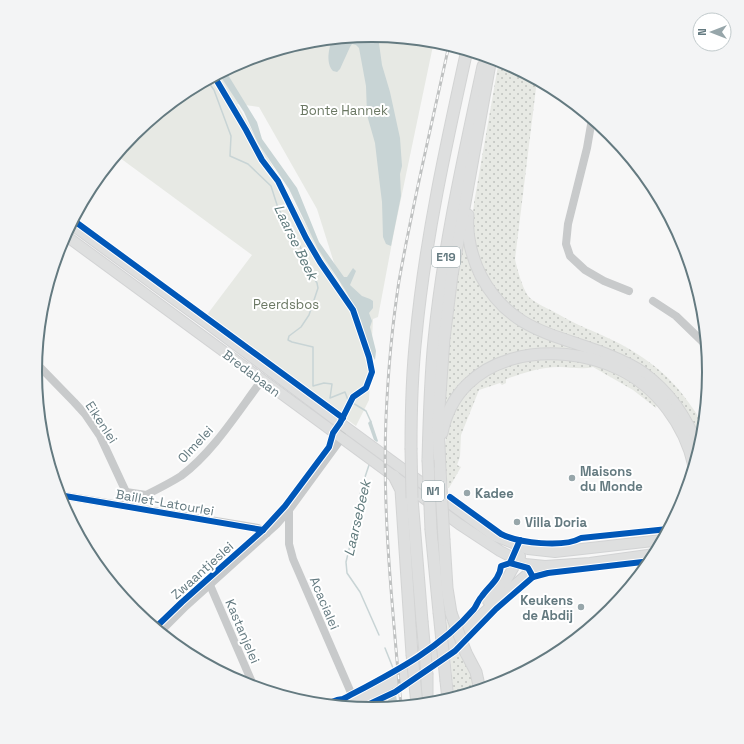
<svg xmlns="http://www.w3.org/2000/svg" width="744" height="744" font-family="'Space Grotesk',sans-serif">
<defs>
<pattern id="grass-dots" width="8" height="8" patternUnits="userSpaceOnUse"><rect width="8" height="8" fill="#e7e9e4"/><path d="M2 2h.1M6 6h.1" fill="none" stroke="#bfc2be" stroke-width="1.8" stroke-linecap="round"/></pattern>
</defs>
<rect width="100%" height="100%" fill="#f7f7f7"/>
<g fill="url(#grass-dots)">
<path d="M499 60 537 80 515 259C517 269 523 290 529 297 533 302 551 310 558 314 574 324 592 330 610 339 642 354 669 374 689 403 699 417 706 425 701 442L676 398 539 326 509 307 491 285 476 253 472 223 474 203Z"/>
<polygon points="464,231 466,241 509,316 594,352 586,354 497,362 444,413 447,359 454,298"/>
<path d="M554 358 582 361 619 374 645 392 657 404 656 408 633 390 593 367C581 370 571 367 559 367 540 367 524 373 506 379V383L502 385 500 383 479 390 461 435 460 457 457 465 461 467 449 488H448L446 472 444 469C443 411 465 375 523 361 533 359 544 359 554 358Z"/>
<polygon points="447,622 449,622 478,690 454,698"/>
</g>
<path fill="#e7e9e4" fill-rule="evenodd" d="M372 35 434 41 394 232 378 317 373 319 369 400 356 426 206 316 252 255 116 155 134 134 185 92 243 61 306 41ZM237 104 259 107 317 209 342 288Z"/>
<g fill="#c8d4d5">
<path d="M372 35 378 36 382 65 390 92 400 138 402 166 400 174 401 196 391 246 386 244 383 237 382 202 380 186 375 143 367 115 366 86 359 48 356 45 352 44 350 47 340 69 337 72 333 71C326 64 328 48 333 39Z"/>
<polygon points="225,70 257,122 262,139 297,188 319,242 344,277 347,277 353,268 356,271 350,285 362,296 370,299 373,301 373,308 369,313 372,321 370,327 376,351 375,360 371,353 360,318 346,291 318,249 289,189 258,143 244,112 219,74"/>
<polygon points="371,420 378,441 377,442 374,440 368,423"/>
<polygon points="396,695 397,701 393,704 391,707 385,708 388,700"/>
</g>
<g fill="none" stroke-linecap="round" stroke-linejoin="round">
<g stroke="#c8d4d5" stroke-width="1.5">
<polyline points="207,80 214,90 231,136 230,156 248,164 271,186 278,208 300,246 309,271 317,283 318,288 309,315 301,327 289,336 288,340 292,342 313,347 313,386 324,383 332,384 330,398 345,392 348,400 366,411 371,422"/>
<polyline points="369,465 361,489 358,512 346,562 347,573 360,592 379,635"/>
<polyline points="385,648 393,668"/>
</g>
<defs>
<g id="major">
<polyline points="71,224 208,324 340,423 493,535 528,549 555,552 662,540"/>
<polyline points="65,235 459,524 500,551 525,564 545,566 590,563 655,554"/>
<polyline points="488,601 504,584 520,556"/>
<polyline points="345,706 368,696 417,669 439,654 510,589 530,572 543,567"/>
</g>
<g id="highway">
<path d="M468 215C466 235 472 258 481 276 510 331 555 334 606 354 618 359 631 364 642 372 670 392 686 417 699 449"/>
<path d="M442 433C458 352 554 338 619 369 657 387 685 425 694 466"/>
<path d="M411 448C411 411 412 373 416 336 425 240 446 145 467 50"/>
<path d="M428 460C429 420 430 380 434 340 443 248 464 155 483 66"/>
<polyline points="440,469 438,422 444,339 452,275 491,58"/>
<polyline points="394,476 401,490 412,654"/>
<polyline points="412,498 422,621"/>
<polyline points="431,530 439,612"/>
<polyline points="444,540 447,588 451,613"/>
<polyline points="466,653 476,672 480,690"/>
<polyline points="446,681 448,700"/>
<polyline points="427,704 427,675"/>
</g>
</defs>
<use href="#major" stroke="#d2d3d4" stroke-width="12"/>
<use href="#highway" stroke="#d3d4d4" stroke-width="13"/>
<g stroke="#c8cacb" stroke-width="8">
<polyline points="592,119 587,148 568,224 566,244 570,256 585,270 604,281 629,291"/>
<polyline points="653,301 676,316 706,345"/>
<polyline points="36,363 74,402 85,414 100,436 126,492 123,506"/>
<polyline points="126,492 146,495"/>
<polyline points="59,495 258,528 267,533"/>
<path d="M146 495C158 489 170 483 181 476 212 453 236 415 259 384"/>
<polyline points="289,510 289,544 293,559 355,702"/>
<polyline points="210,585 254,687"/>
<polyline points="160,632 186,606 277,524 289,510 341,439 343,425"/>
</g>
<use href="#major" stroke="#dedfdf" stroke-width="10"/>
<use href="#highway" stroke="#dedfdf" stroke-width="11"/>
<defs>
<path id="rail" d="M401 706C393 611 382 514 386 418 388 373 392 326 399 281 413 202 432 123 449 45"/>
</defs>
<use href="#rail" stroke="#bfc1c1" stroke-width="3"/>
<use href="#rail" stroke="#fff" stroke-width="1.5" stroke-dasharray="4.5" stroke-linecap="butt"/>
<defs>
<g id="highway-bridge">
<polyline points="411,448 412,498"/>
<polyline points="428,460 431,530"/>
<polyline points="440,469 444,540"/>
<polyline points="439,612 446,681"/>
<polyline points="451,613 466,653"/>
<polyline points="422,621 427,675"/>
<polyline points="412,654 417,705"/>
</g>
</defs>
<use href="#highway-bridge" stroke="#d3d4d4" stroke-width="13" stroke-linecap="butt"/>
<use href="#highway-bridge" stroke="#dedfdf" stroke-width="11"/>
<defs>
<g id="cycleway">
<polyline points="73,220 343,418"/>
<polyline points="59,495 263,530"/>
<path d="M450 497 501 534C519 543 563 548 581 538L668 529"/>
<polyline points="510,563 528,568 533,577 548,573 651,561"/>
<polyline points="155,628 182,602 263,530 285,506 329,447 333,433 340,423 353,397 366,388 372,372 369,357 353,310 320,262 306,238 278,181 262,160 246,130 214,76"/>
<path d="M326 704 337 700 343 699C390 674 439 650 474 609 477 605 478 600 482 596 489 586 500 579 501 566L510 563 520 540"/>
<polyline points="361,708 395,692 455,651 496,609 533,577"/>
</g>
</defs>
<use href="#cycleway" stroke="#fff" stroke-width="8"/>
<use href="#cycleway" stroke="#0057b8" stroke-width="6"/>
</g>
<g fill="#97a6aa" stroke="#fff" stroke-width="1.5">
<circle cx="572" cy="478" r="4"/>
<circle cx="467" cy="493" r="4"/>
<circle cx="517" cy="522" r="4"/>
<circle cx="581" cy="607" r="4"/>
</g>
<g text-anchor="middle" stroke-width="4" stroke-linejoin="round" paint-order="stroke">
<g fill="#fff" stroke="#92a2a6" stroke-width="1">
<rect x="432" y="247" width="28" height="20" rx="3"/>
<rect x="422" y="481" width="22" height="20" rx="3"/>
</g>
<g font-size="12" font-weight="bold" fill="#647a80">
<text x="446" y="261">E19</text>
<text x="433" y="495">N1</text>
</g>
<g font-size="13" fill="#6b7863" stroke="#fff">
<text x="344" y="115">Bonte Hannek</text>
<text x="286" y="309">Peerdsbos</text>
</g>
<g font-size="13" fill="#647a80" stroke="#fff">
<text transform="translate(252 373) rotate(37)" y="5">Bredabaan</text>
<text transform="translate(102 422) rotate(57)" y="5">Eikenlei</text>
<text transform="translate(195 444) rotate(-47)" y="5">Olmelei</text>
<text transform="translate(165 502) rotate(10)" y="5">Baillet-Latourlei</text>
<text transform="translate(202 570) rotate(-42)" y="5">Zwaantjeslei</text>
<text transform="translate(325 603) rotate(67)" y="5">Acacialei</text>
<text transform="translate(243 631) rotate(67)" y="5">Kastanjelei</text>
</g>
<g font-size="13" font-weight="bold" fill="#647a80" stroke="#fff" text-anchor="start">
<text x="580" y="476">Maisons<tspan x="580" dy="15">du Monde</tspan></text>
<text x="475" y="498">Kadee</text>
<text x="525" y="527">Villa Doria</text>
<text x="573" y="605" text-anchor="end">Keukens<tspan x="573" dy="15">de Abdij</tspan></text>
</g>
<g font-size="14" font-style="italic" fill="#5e797b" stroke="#fff">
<text transform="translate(296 242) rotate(64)" y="5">Laarse Beek</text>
<text transform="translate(357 518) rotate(-77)" y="5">Laarsebeek</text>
</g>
</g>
<path d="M0 0H744V744H0ZM42 372a330 330 0 1 1 660 0a330 330 0 1 1-660 0Z" fill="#f3f4f5" fill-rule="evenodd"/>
<path fill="none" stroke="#647a80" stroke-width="2" d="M42 372a330 330 0 1 1 660 0a330 330 0 1 1-660 0Z"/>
<g transform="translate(712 32) rotate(270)"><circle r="19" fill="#ffffff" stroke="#c1cacc"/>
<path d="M0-3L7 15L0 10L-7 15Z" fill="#97a6aa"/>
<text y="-6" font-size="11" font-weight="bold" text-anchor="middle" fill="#647a80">N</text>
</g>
</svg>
